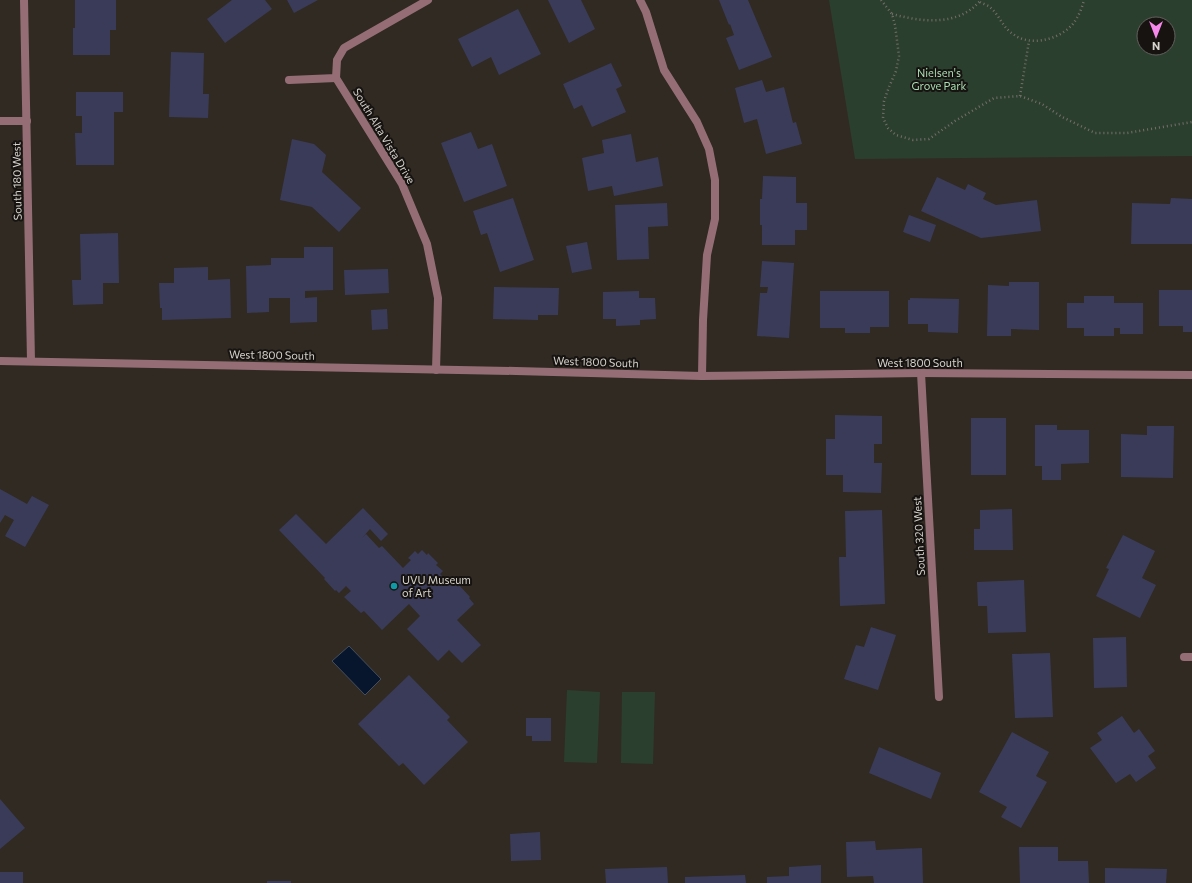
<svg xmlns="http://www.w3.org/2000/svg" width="1192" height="883" font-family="Commissioner,sans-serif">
<rect width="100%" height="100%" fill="#302a22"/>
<g fill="#2b3f2f" fill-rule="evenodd">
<path d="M829 0H1192V156L855 159ZM1144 24H1168V48H1144Z"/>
<polygon points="567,690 600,692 597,763 564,762"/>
<polygon points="622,692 655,692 653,764 621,763"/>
</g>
<polygon fill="#07162c" stroke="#454e5c" points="349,646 381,679 365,695 332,661"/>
<g fill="#3a3b58">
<polygon points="75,0 116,0 116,30 110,30 110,55 73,55 73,28 75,28"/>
<polygon points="232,0 265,0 272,9 225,43 207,19"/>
<polygon points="287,0 318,0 294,13"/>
<polygon points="548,0 581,0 595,29 569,43"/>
<polygon points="719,0 748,0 772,57 739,70 726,38 734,35 730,24 729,25"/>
<polygon points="518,9 541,54 499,75 491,57 472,67 458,39"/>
<polygon points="171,52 204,53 203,94 209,94 208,118 169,117"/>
<polygon points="611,63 622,86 616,89 626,112 592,127 582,105 574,109 563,84"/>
<polygon points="762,80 766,92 784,87 793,123 796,122 802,144 766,154 757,119 744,123 735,88"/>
<polygon points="76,92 123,92 123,112 114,112 114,165 76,165 75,133 82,133 82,116 76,116"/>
<polygon points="471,132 478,149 492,144 507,186 464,202 441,143"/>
<polygon points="631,134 636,162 658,157 663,186 614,196 612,186 588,191 582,158 604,153 602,140"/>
<polygon points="292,139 314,144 326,155 322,172 361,208 339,232 312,207 280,200"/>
<polygon points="763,176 796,177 796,203 807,203 807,230 795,230 795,245 762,245 762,225 760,225 760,199 762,199"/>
<polygon points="937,177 965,190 968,184 986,193 983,199 996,205 1037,200 1041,231 981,238 921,211"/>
<polygon points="513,198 534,260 500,272 487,233 481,235 473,211"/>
<polygon points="1171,198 1192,199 1192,244 1131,244 1132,203 1170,204"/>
<polygon points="667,203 668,226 648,227 649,259 617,260 615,205"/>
<polygon points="909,215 936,225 930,242 903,232"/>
<polygon points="118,233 119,283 103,283 103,304 73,305 72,280 81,280 80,234"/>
<polygon points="587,242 592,269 572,273 566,246"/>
<polygon points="304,247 333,247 333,290 305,291 305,298 317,297 317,322 290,323 290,298 269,298 269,312 247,313 246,266 271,265 271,258 304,258"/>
<polygon points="762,261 794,263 789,338 757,336 760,293 767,293 768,287 760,287"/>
<polygon points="208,267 208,280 230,279 231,318 162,320 162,308 160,308 159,283 174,283 174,268"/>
<polygon points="388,269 389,293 345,295 344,270"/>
<polygon points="1009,282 1039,282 1039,330 1011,329 1011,336 987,336 988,285 1009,286"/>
<polygon points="494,287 559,288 558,315 538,315 538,320 493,319"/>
<polygon points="1159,290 1192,290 1192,332 1183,332 1183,326 1159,326"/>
<polygon points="639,291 639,298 655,298 656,319 640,320 640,325 616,326 616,319 603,319 603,292"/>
<polygon points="820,291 889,291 889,327 870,327 870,333 845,333 845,328 820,328"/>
<polygon points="1084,296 1114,296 1114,303 1143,303 1143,334 1120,334 1120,328 1114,328 1114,336 1084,336 1084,328 1067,328 1067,303 1084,303"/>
<polygon points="910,298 959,299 958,333 928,332 928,324 908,324 908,300 910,300"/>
<polygon points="387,309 388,329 372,330 371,310"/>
<polygon points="835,415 882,416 882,444 874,444 874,463 882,463 881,493 843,492 843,475 826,475 826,439 835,439"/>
<rect x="971" y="418" width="35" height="57"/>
<polygon points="1035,425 1057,425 1057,430 1089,430 1089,463 1061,464 1061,480 1042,480 1042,466 1035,466"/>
<polygon points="1147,426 1174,426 1173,478 1121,477 1121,434 1147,435"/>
<polygon points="0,489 27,504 32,496 49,505 25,547 5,536 14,520 5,515 0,523"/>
<polygon points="363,508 388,534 381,541 370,529 362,538 366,534 379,548 382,546 403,568 411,560 408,558 415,551 418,554 422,550 427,555 428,553 438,563 436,565 443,571 440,574 450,584 453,581 458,587 459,585 470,597 469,598 474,604 457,620 481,645 462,663 449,650 438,661 407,629 420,616 409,604 382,630 364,611 361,613 344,597 351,591 346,586 339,593 336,590 335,591 324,579 325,578 279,530 296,514 326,544"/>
<polygon points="1012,509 1013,550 974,550 974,529 980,529 980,510"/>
<polygon points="882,510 885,604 840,606 839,557 846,557 845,511"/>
<polygon points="1123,535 1155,551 1142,578 1156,585 1140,618 1096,596 1109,569 1106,568"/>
<polygon points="1024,580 1026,632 988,633 987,606 978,606 977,582"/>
<polygon points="871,627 896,635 878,690 844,679 856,645 864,647"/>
<polygon points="1126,637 1127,687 1094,688 1093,638"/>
<polygon points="1050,653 1053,717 1015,718 1012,654"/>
<polygon points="409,675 450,717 447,720 468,742 424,785 403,763 399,766 358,724"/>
<polygon points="1122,716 1134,733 1139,729 1155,751 1148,756 1156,768 1136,782 1130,774 1116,783 1090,748 1102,740 1097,733"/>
<polygon points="526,718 551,718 551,741 532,741 532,736 526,736"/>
<polygon points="1012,732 1049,752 1036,776 1047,782 1021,828 1001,817 1007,807 979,792"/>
<polygon points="879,747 941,773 931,799 869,773"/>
<polygon points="0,799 25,828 0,849"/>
<polygon points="540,832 541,860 511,861 510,834"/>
<polygon points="875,841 876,850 922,848 923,883 874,883 873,876 847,877 846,842"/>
<polygon points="1019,847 1058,847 1058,861 1088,861 1089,883 1020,883"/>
<polygon points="821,865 821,883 767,883 767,877 789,876 789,867"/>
<polygon points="667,867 668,883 606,883 605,869"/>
<polygon points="1105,868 1167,869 1166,883 1105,883"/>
<rect x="0" y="872" width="23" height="11"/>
<polygon points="745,875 746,883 685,883 685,877"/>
<rect x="267" y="881" width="24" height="2"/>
</g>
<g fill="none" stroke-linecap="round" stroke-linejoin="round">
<g stroke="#756f69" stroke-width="2.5" stroke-dasharray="1 3" stroke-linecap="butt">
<polyline points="881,0 892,14 895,25 899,56 896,71 889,87 884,101 883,118 888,128 896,135 913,140 929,139 955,121 994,98 1020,96 1042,104 1062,117 1095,133 1127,133 1192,122"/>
<path d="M980 2C983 4 988 5 991 8 999 15 1003 28 1013 34 1030 47 1058 40 1072 25 1078 18 1082 8 1084 0"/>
<path d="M892 14C922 22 958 27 981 0"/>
<polyline points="1020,96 1029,41"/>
</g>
<g stroke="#956e75" stroke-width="8">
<polyline points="24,0 31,361"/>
<polyline points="640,0 646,12 664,70 697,122 709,149 715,180 715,219 707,255 703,320 702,376"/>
<polyline points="336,78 402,184 427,244 438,298 436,370"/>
<polyline points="289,80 336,78 337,60 344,48 428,0"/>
<polyline points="0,121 27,121"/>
<polyline points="0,361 516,371 702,376 921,373 1192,375"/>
<polyline points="921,373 939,697"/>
<polyline points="1184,657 1192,657"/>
</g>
</g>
<circle fill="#0f9aa8" stroke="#161310" stroke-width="1.5" cx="394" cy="586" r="4"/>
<g text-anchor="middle" stroke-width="4" stroke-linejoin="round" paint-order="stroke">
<g font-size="11" fill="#a9deb3" stroke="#161310">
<text x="939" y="77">Nielsen's<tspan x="939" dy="13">Grove Park</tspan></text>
</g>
<g font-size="11" fill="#d6d2cd" stroke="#161310">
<text transform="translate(384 136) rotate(59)" y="4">South Alta Vista Drive</text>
<text transform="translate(17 181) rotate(-91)" y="4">South 180 West</text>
<text transform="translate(272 355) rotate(1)" y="4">West 1800 South</text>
<text transform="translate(596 362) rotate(2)" y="4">West 1800 South</text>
<text x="920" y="367">West 1800 South</text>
<text transform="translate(919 536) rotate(-93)" y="4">South 320 West</text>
</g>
<g font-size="11" fill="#d6d2cd" stroke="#161310" text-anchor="start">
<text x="402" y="584">UVU Museum<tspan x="402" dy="13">of Art</tspan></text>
</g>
</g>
<g transform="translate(1156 36) rotate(180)"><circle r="19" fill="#161310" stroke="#635f5c"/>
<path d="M0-3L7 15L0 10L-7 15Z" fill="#f788eb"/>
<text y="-6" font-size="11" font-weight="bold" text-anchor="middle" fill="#d6d2cd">N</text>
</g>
</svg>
